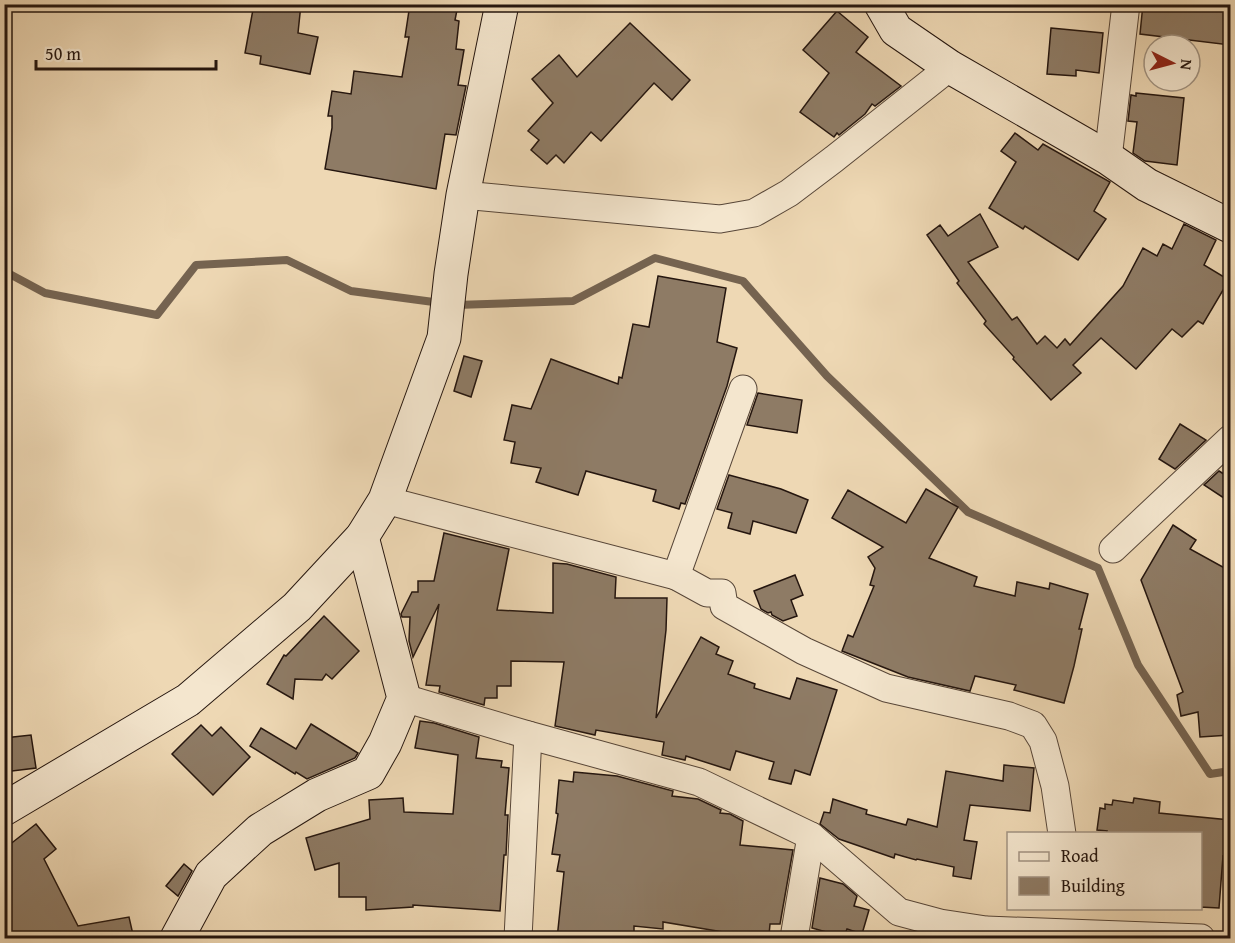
<svg xmlns="http://www.w3.org/2000/svg" width="1235" height="943" font-family="'Gentium Book Plus',serif">
<rect width="100%" height="100%" fill="#eed8b4"/>
<filter id="stains"><feTurbulence type="fractalNoise" baseFrequency=".00333" numOctaves="4"/><feColorMatrix values="0 0 0 0 .2 0 0 0 0 .09 0 0 0 0 .02 0 0 0 .5 -.17"/></filter>
<radialGradient id="worn" r=".72"><stop offset=".6" stop-color="#630" stop-opacity="0"/><stop offset="1" stop-color="#630" stop-opacity=".3"/></radialGradient>
<g fill="none" stroke-linecap="round" stroke-linejoin="round">
<g stroke="#756350" stroke-width="8">
<polyline points="4,271 45,293 157,315 196,265 287,260 351,291 441,303"/>
<polyline points="456,305 573,301 655,258 743,281 827,376 968,512 1098,568 1138,665 1210,774 1230,771"/>
</g>
</g>
<g fill="#8e7b65" stroke="#25160f" stroke-width="1.5">
<polygon points="254,4 301,4 298,33 318,37 310,74 260,64 261,56 245,53"/>
<polygon points="410,4 457,10 455,20 459,21 456,49 464,50 458,85 466,86 456,135 445,134 436,189 325,169 332,128 332,116 328,116 332,91 351,94 354,71 402,77 409,37 405,37"/>
<polygon points="1143,4 1230,4 1230,45 1140,34"/>
<polygon points="837,11 868,37 856,52 901,86 875,106 872,104 865,114 839,135 837,133 834,137 800,112 829,73 803,50"/>
<polygon points="630,23 690,80 672,100 654,83 601,141 591,132 564,163 556,155 547,164 531,150 539,140 528,131 553,103 532,79 559,55 577,77"/>
<polygon points="1051,28 1103,33 1099,73 1076,70 1076,76 1047,74"/>
<polygon points="1136,93 1184,98 1177,165 1145,161 1133,153 1137,122 1128,121 1131,95 1136,96"/>
<polygon points="1015,133 1038,150 1043,144 1110,182 1094,211 1106,219 1078,260 1025,226 1023,229 989,208 1016,162 1001,151"/>
<polygon points="980,214 998,247 968,262 1012,320 1017,317 1037,344 1045,336 1057,348 1065,339 1070,345 1123,286 1143,248 1157,256 1163,244 1172,249 1184,224 1216,240 1204,265 1229,280 1203,324 1198,321 1182,337 1172,329 1136,369 1101,338 1073,365 1081,373 1051,400 1013,359 1014,357 984,324 986,321 957,283 959,281 927,235 940,225 948,236"/>
<polygon points="658,276 726,288 717,342 737,348 727,386 685,504 681,503 679,509 653,501 656,490 586,471 578,495 536,482 541,468 511,463 515,442 504,440 512,405 531,409 551,359 618,384 619,377 622,378 633,324 649,327"/>
<polygon points="464,356 482,361 471,397 454,391"/>
<polygon points="758,393 802,400 797,433 747,425"/>
<polygon points="1180,424 1206,440 1175,469 1159,459"/>
<polygon points="1219,471 1230,478 1230,502 1204,485"/>
<polygon points="729,475 781,489 808,500 796,533 753,521 750,534 728,528 732,513 717,509"/>
<polygon points="926,489 958,507 929,558 977,577 974,586 1015,596 1017,582 1049,589 1050,583 1088,594 1079,629 1082,629 1074,666 1064,703 1014,690 1016,685 975,676 970,691 908,677 842,651 848,635 853,637 874,586 870,585 875,568 868,557 883,547 832,518 848,490 906,523"/>
<polygon points="1173,525 1196,540 1190,549 1230,571 1230,735 1200,737 1198,712 1181,716 1177,695 1183,692 1141,580"/>
<polygon points="444,533 509,549 497,610 553,613 553,563 567,564 616,577 615,598 667,598 666,630 656,718 701,637 719,647 716,654 733,661 728,674 755,684 754,688 790,699 797,678 837,690 810,775 795,770 791,784 769,779 774,762 736,751 730,770 686,756 685,760 662,755 664,742 596,730 595,735 555,726 564,662 511,661 511,686 497,686 497,698 485,698 484,705 439,692 440,686 426,685 439,604 413,657 409,641 410,617 402,617 401,614 412,592 418,592 418,581 434,581"/>
<polygon points="795,575 803,595 791,600 797,616 783,621 772,615 771,612 768,613 761,609 754,591"/>
<polygon points="324,616 359,651 332,679 326,674 322,680 295,679 293,699 267,684 284,655 286,656"/>
<polygon points="420,721 434,723 479,737 476,758 502,761 501,767 509,768 505,815 508,815 506,855 504,855 500,911 413,905 413,907 366,910 366,897 339,897 339,863 315,870 306,838 370,819 369,800 403,798 404,812 453,814 458,755 415,748"/>
<polygon points="311,724 358,753 355,758 307,779 296,772 295,774 250,746 261,728 296,749"/>
<polygon points="201,725 212,736 221,727 250,757 213,795 172,754"/>
<polygon points="31,735 36,768 4,772 4,738"/>
<polygon points="1004,765 1034,768 1030,811 970,805 964,840 977,842 971,879 953,876 954,867 917,859 916,860 895,854 894,858 839,839 820,824 824,812 830,813 833,799 867,810 866,814 906,825 908,819 937,827 946,771 1003,781"/>
<polygon points="574,772 617,776 673,791 672,796 698,799 721,810 720,813 730,814 743,821 740,845 793,850 780,924 770,924 769,935 729,933 663,922 663,929 634,926 634,939 557,939 564,872 557,871 560,855 552,854 558,814 556,813 559,780 573,782"/>
<polygon points="1134,798 1160,802 1159,813 1230,820 1228,857 1223,856 1219,908 1200,907 1200,834 1106,834 1107,831 1097,830 1100,808 1105,809 1105,804 1112,805 1113,800 1133,803"/>
<polygon points="36,824 56,849 44,859 78,926 129,917 134,939 14,939 4,920 4,849"/>
<polygon points="184,864 192,871 178,896 166,886"/>
<polygon points="820,878 843,884 857,896 854,906 869,910 862,934 847,929 844,937 812,928"/>
</g>
<g fill="none" stroke-linecap="round" stroke-linejoin="round">
<defs>
<g id="street">
<polyline points="1108,158 1126,4"/>
<polyline points="463,195 720,219 754,213 789,193 834,159 950,67"/>
<polyline points="385,500 676,576 707,593 722,593 724,606 804,651 886,688 1009,716 1033,725 1043,741 1055,786 1062,834"/>
<polyline points="1113,549 1230,439"/>
<polyline points="676,576 743,389"/>
<polyline points="404,698 528,735 699,782 811,836 899,912 940,923 986,930 1201,938"/>
<polyline points="518,938 528,735"/>
<polyline points="794,938 811,836"/>
</g>
<g id="secondary">
<polyline points="881,4 896,30 950,67 1108,158 1147,185 1230,226"/>
<polyline points="4,809 188,700 297,607 362,537 385,500 444,338 451,274 463,195 502,4"/>
<polyline points="177,938 211,875 260,830 317,795 368,773 385,743 404,698 362,537"/>
</g>
</defs>
<use href="#street" stroke="#574638" stroke-width="29"/>
<use href="#secondary" stroke="#25160f" stroke-width="35"/>
<use href="#street" stroke="#f4e6ce" stroke-width="27"/>
<use href="#secondary" stroke="#f4e6ce" stroke-width="33"/>
</g>
<rect width="1235" height="943" fill="none" stroke="#eed8b4" stroke-width="24"/>
<rect x="6" y="6" width="1223" height="931" fill="none" stroke="#25160f" stroke-width="3"/>
<rect x="12" y="12" width="1211" height="919" fill="none" stroke="#25160f" stroke-width="1.5"/>
<rect x="1007" y="832" width="195" height="78" fill="#f4e6ce" stroke="#a19382" stroke-width="1.5"/>
<rect x="1019" y="852" width="30" height="9" fill="#f4e6ce" stroke="#a19382" stroke-width="1.5"/>
<text x="1061" y="862" font-size="18" fill="#25160f">Road</text>
<rect x="1019" y="877" width="30" height="18" fill="#8e7b65" stroke="#a19382" stroke-width="1.5"/>
<text x="1061" y="892" font-size="18" fill="#25160f">Building</text>
<g transform="translate(1172 63) rotate(96)"><circle r="28" fill="#f4e6ce" stroke="#a19382" stroke-width="1.5"/>
<path d="M0-4.5L10 22L0 15L-10 22Z" fill="#8f2418"/>
<text y="-9" font-size="16" font-weight="bold" text-anchor="middle" fill="#25160f">N</text>
</g>
<path d="M36 60v9h180v-9" fill="none" stroke="#25160f" stroke-width="3"/>
<text x="45" y="60" font-size="18" fill="#25160f" stroke="#f4e6ce" stroke-width="4.5" paint-order="stroke">50 m</text>
<rect width="100%" height="100%" filter="url(#stains)"/>
<rect width="100%" height="100%" fill="url(#worn)"/>
</svg>
